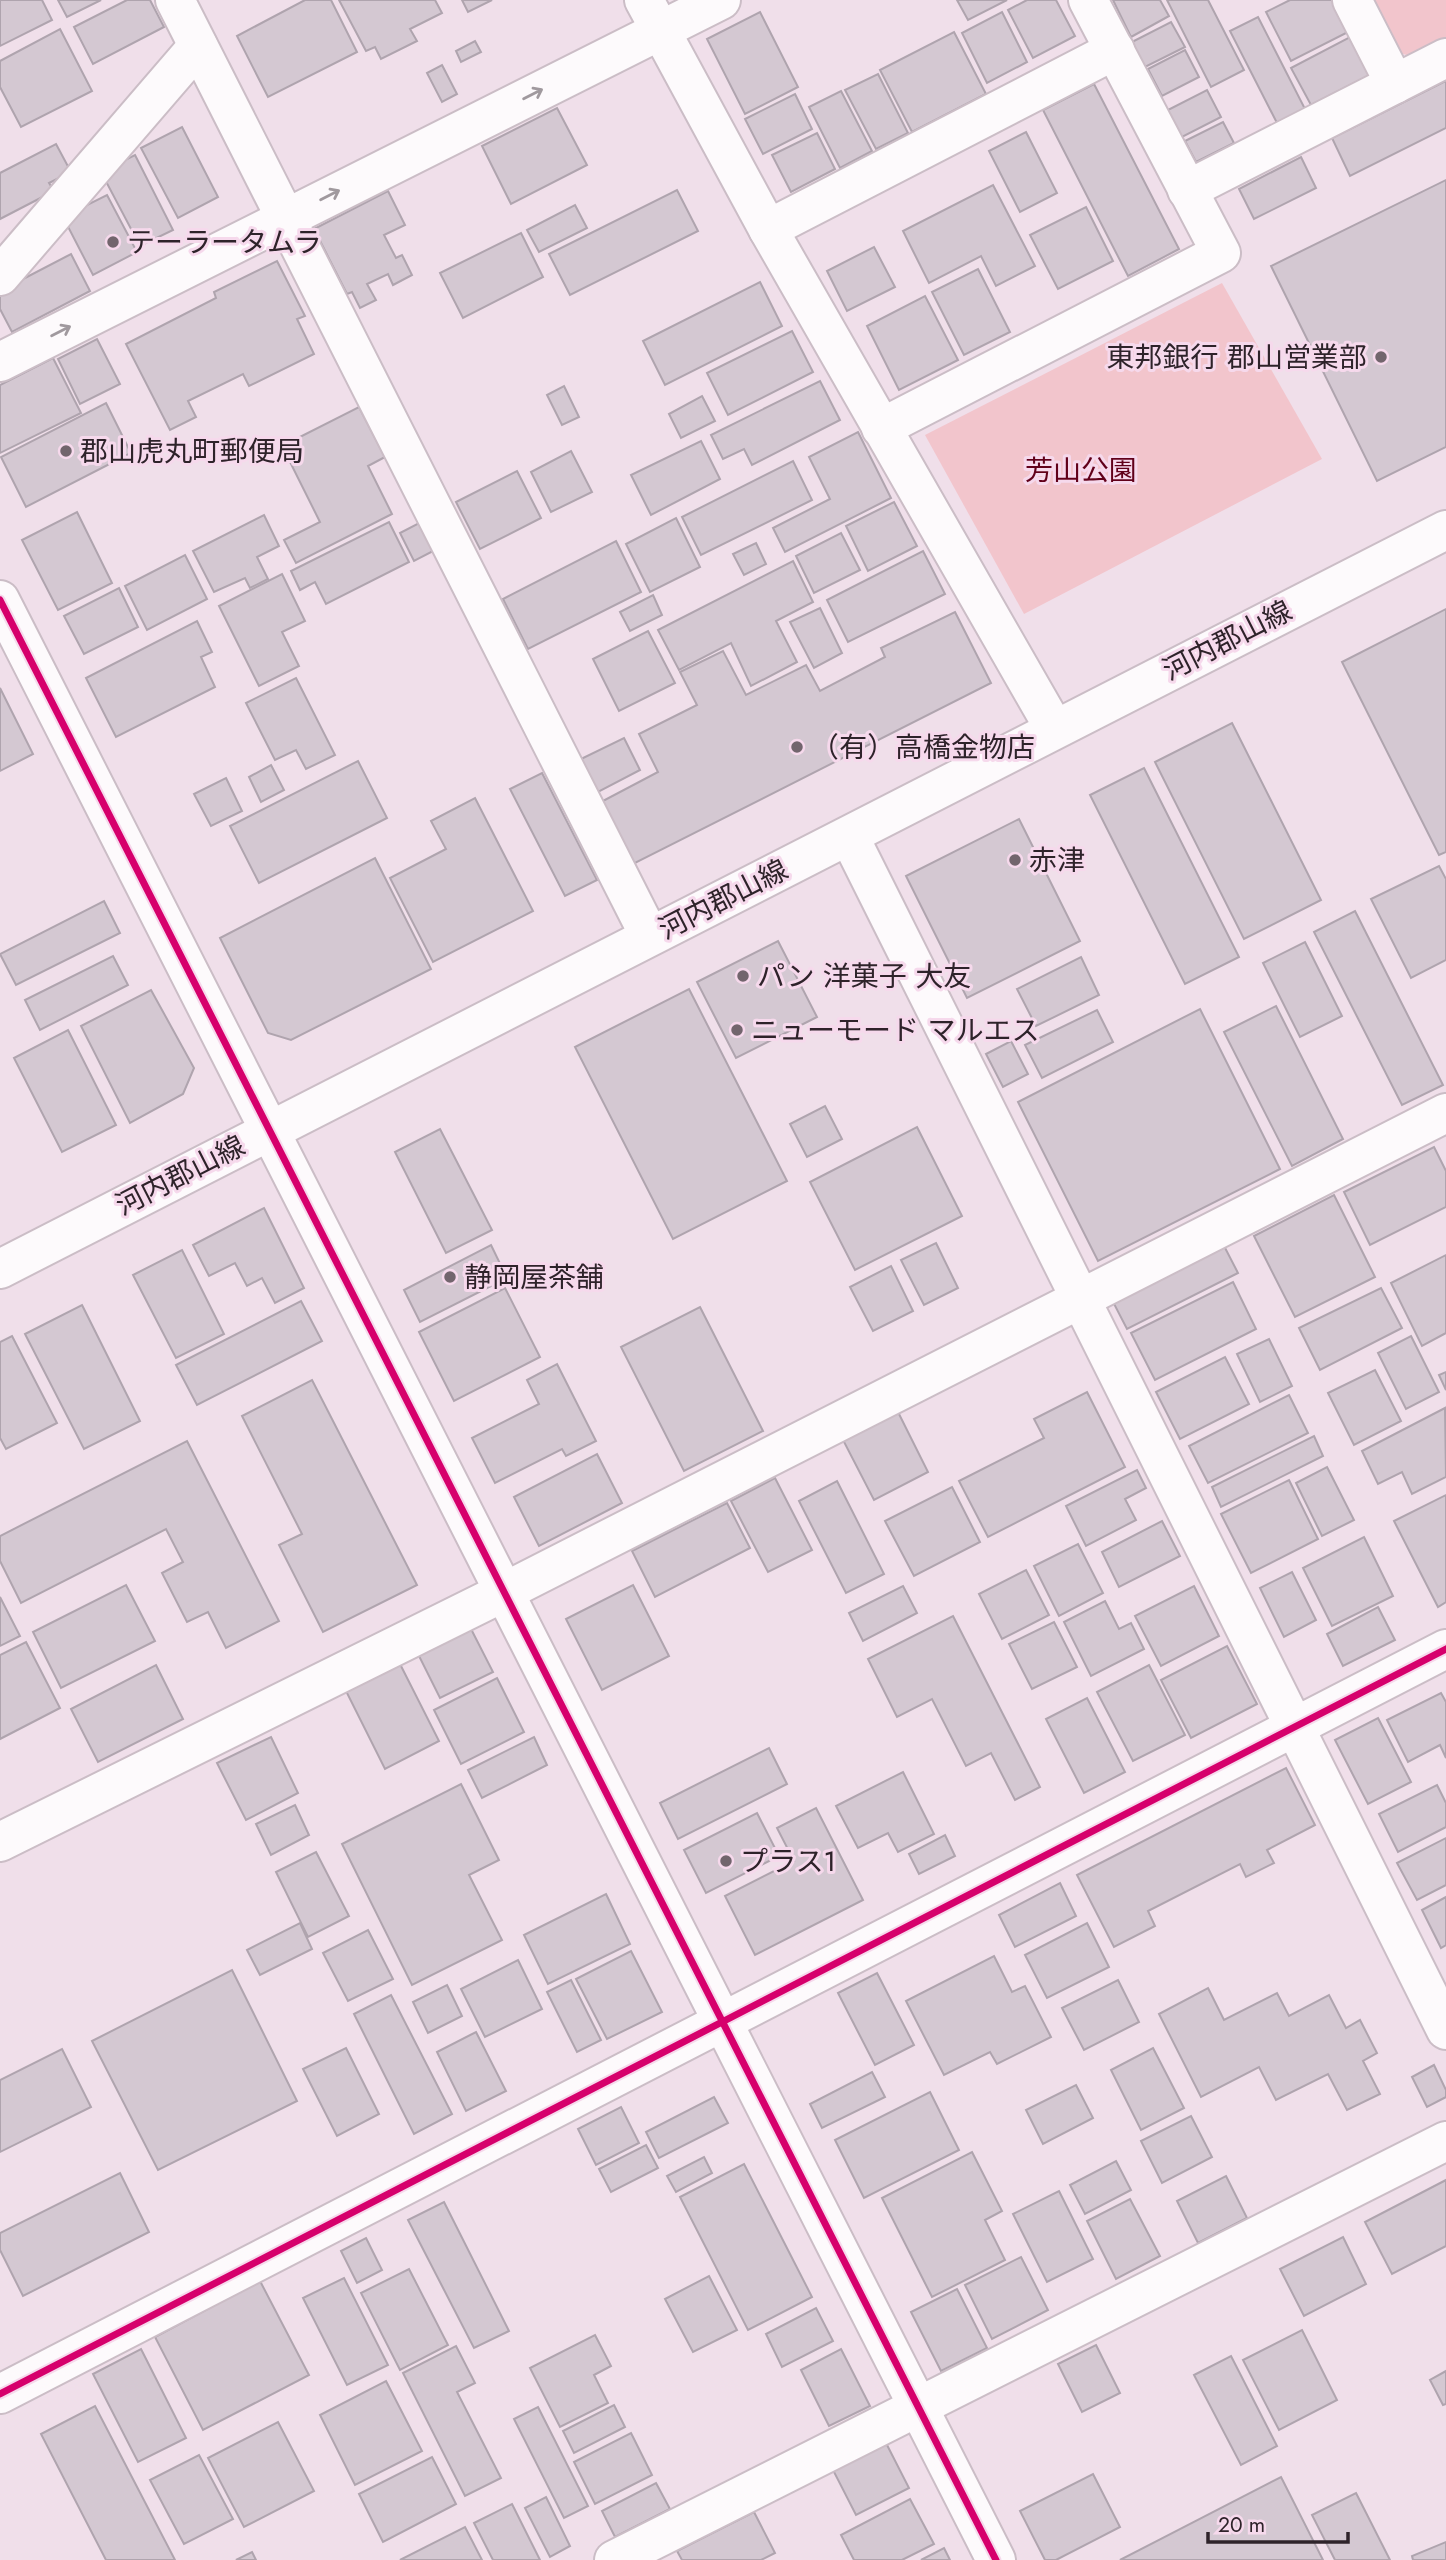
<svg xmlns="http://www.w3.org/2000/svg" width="1446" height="2560" font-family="Jost,'Noto Sans JP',sans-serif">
<rect width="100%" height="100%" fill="#f0dfea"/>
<g fill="#f2c5cc">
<polygon points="1371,0 1446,0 1446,40 1414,57 1396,52"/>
<polygon points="1222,283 1322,459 1024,614 925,435"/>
</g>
<g fill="#d4c8d2" stroke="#afa4ae" stroke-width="2">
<polygon points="0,0 42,0 52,20 0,46"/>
<polygon points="58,0 101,0 67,17"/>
<polygon points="127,0 150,0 164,27 93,64 74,27"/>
<polygon points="305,0 331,0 357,52 268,97 237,36"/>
<polygon points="339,0 435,0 442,13 410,29 417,41 381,59 375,47 366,51"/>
<polygon points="462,0 492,0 468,12"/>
<polygon points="957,0 1007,0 968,20"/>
<polygon points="1027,0 1056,0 1075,36 1033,58 1008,10"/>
<polygon points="1113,0 1160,0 1169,16 1131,37"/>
<polygon points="1167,0 1208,0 1244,70 1211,87"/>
<polygon points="1290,0 1335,0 1350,31 1291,61 1266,12"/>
<polygon points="760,12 798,87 745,114 707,39"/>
<polygon points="1002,12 1027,62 987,83 962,33"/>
<polygon points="1258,17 1305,109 1277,123 1230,31"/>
<polygon points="1171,22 1185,47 1143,68 1130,43"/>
<polygon points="60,29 92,91 21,127 0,87 0,61"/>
<polygon points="954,32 986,94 912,132 880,70"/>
<polygon points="1352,36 1372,74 1311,105 1291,68"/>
<polygon points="475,41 481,52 461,62 456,51"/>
<polygon points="1185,50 1199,77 1162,96 1148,69"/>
<polygon points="442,65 457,94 442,102 427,73"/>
<polygon points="878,74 908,133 876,149 845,90"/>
<polygon points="1446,81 1446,128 1350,176 1332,138"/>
<polygon points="1094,84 1179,249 1128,276 1043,110"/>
<polygon points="1207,90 1221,117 1180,138 1166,111"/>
<polygon points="841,91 872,151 840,168 809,107"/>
<polygon points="795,94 812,129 763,154 745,119"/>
<polygon points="557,108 587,165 511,204 482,146"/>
<polygon points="1223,122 1234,143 1196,162 1185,141"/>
<polygon points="182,127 218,197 178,218 141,148"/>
<polygon points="1026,132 1057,193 1020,212 989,151"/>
<polygon points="817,133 835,169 791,192 772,155"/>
<polygon points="56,144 71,172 49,183 54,191 0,219 0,173"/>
<polygon points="135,155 173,230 140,246 101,172"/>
<polygon points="1301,157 1316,188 1254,219 1239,189"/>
<polygon points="1446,180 1446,447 1377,481 1271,266"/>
<polygon points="993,185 1035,266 996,286 981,256 929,283 903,231"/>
<polygon points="677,190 698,231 570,295 549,254"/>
<polygon points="388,191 405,225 384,235 396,258 402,255 412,275 393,285 388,274 367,284 376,300 360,308 352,292 347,294 314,229"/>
<polygon points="107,195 137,252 93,275 63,217"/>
<polygon points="575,205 587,228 539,252 527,230"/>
<polygon points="1086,207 1113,261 1058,289 1030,235"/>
<polygon points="521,233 543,277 463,318 440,273"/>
<polygon points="874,247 895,287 847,311 827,271"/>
<polygon points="71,254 90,291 12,332 0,309 0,291"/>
<polygon points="277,261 305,316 297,319 314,354 249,386 243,374 188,401 196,417 170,430 126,344 216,298 214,292"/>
<polygon points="978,269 1010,332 964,355 932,292"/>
<polygon points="760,282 782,326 665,385 643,341"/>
<polygon points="925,296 958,360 899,390 867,326"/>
<polygon points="792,331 813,372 728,415 707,373"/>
<polygon points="97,339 120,384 80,404 58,359"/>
<polygon points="53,358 81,413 0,453 0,385"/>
<polygon points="820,381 840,420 752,465 744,449 723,459 711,435"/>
<polygon points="564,386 579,417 562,425 547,395"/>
<polygon points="702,396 715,421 681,438 669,414"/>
<polygon points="106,403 131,453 26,507 1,457"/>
<polygon points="359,407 385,457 368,466 392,514 296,563 284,540 320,522 282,446"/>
<polygon points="858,432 891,498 785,552 773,528 830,499 809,457"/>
<polygon points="701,441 720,479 651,515 631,475"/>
<polygon points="571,451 592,492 551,512 531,472"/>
<polygon points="793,461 812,500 701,555 682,517"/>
<polygon points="517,471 541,518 480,549 456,502"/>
<polygon points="894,502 917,546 868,571 846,526"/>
<polygon points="77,512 112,583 58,610 22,540"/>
<polygon points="264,515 279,546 257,557 268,579 250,588 245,578 214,592 193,551"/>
<polygon points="676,518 700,567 650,592 626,544"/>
<polygon points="423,521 437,549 414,561 400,533"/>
<polygon points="389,522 409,562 326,604 315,582 300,590 291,571"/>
<polygon points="841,533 860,570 814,593 796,556"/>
<polygon points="616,541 641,592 528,649 503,599"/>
<polygon points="756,543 766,564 744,575 733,554"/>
<polygon points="923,551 945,594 848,642 827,600"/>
<polygon points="185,555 207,599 147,630 125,586"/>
<polygon points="793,561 813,602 776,621 797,662 751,686 731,643 679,670 658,630"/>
<polygon points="282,574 305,621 282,632 299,666 259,686 219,606"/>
<polygon points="119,588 138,627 84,654 64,616"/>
<polygon points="653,595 662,615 630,631 620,612"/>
<polygon points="820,608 842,653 814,668 790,622"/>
<polygon points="1446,609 1446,852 1439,855 1342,662"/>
<polygon points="955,612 991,683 633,864 601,802 658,772 639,734 697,705 680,672 723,651 746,695 806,665 820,691 885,657 881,648"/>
<polygon points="197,621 212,652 201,657 215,687 116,737 86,678"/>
<polygon points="648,631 675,683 619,711 593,659"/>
<polygon points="296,678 335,755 306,769 296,750 275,760 246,703"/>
<polygon points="0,688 33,754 0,771"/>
<polygon points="1232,723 1321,900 1244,939 1155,762"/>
<polygon points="624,738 640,770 598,792 581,759"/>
<polygon points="358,761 387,818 259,883 230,826"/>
<polygon points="271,765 284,790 261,802 249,777"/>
<polygon points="1144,768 1239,957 1185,984 1090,795"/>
<polygon points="542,773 597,880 565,896 510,789"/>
<polygon points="226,778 242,811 211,826 194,794"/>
<polygon points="475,798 533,911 433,962 390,878 446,849 431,821"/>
<polygon points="1019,819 1080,941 967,998 906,876"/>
<polygon points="375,858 431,969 291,1040 268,1033 220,938"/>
<polygon points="1439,866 1446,879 1446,960 1411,978 1371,899"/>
<polygon points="104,901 120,933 16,985 0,954"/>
<polygon points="1355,911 1443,1085 1402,1105 1314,932"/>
<polygon points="778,941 817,1017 736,1058 697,982"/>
<polygon points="1305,942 1342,1016 1300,1037 1263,963"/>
<polygon points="113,956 128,985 40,1030 25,1000"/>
<polygon points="1081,957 1099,995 1036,1026 1017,989"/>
<polygon points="689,989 787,1181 673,1239 575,1047"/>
<polygon points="151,990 194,1068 183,1094 130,1123 81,1026"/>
<polygon points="1276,1006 1343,1139 1292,1166 1224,1032"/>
<polygon points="1200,1009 1280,1169 1098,1261 1018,1102"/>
<polygon points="1097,1010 1113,1042 1042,1078 1025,1045"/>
<polygon points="68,1030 116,1125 62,1152 14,1058"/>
<polygon points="1011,1041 1028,1074 1003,1087 986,1054"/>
<polygon points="825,1106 842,1139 807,1157 790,1124"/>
<polygon points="917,1127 962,1216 855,1270 810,1182"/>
<polygon points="440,1129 492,1230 446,1253 395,1152"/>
<polygon points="1434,1147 1446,1171 1446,1207 1370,1245 1344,1192"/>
<polygon points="1334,1195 1375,1277 1295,1317 1254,1236"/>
<polygon points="264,1208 304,1288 275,1303 262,1278 247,1286 235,1263 209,1276 193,1245"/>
<polygon points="1222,1242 1238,1273 1127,1329 1111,1298"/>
<polygon points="936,1243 958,1288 924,1305 901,1260"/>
<polygon points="491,1245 507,1278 420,1322 404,1290"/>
<polygon points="182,1250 224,1334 176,1358 133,1275"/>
<polygon points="1446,1255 1446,1333 1422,1346 1391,1283"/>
<polygon points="891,1266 913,1311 873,1331 850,1287"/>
<polygon points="1233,1282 1256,1329 1155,1380 1131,1333"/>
<polygon points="505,1288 540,1357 454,1401 419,1332"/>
<polygon points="1381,1288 1402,1328 1320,1370 1299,1328"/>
<polygon points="301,1301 322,1341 197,1405 176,1365"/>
<polygon points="82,1305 140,1421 84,1449 25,1334"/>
<polygon points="700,1307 763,1431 684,1471 621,1347"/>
<polygon points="12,1336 57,1423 6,1449 0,1438 0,1342"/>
<polygon points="1411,1336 1439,1392 1406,1409 1378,1353"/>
<polygon points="1269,1339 1292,1386 1260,1402 1237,1354"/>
<polygon points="1225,1357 1249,1404 1180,1439 1156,1392"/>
<polygon points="557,1364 596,1441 566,1456 562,1449 495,1483 472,1438 539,1404 527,1380"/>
<polygon points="1375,1370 1401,1421 1354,1445 1328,1393"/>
<polygon points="1446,1372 1446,1390 1439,1375"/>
<polygon points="312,1380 417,1585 323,1632 279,1545 302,1534 242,1416"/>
<polygon points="1087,1392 1125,1467 988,1537 959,1481 1044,1438 1034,1419"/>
<polygon points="1289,1395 1308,1433 1208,1483 1189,1446"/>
<polygon points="1445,1408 1446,1477 1412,1494 1402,1472 1378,1484 1362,1451"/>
<polygon points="897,1410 928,1472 874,1500 842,1438"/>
<polygon points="1314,1436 1323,1456 1221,1507 1212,1487"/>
<polygon points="187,1441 279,1621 226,1648 208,1612 187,1622 162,1573 183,1562 166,1529 21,1603 0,1561 0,1536"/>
<polygon points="597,1454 622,1503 539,1546 514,1497"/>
<polygon points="1327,1467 1354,1520 1322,1536 1296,1483"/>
<polygon points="1137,1470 1146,1488 1125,1499 1136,1520 1086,1546 1066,1506"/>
<polygon points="775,1478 812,1550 768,1572 731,1501"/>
<polygon points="1289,1480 1318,1539 1251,1573 1221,1514"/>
<polygon points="837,1481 884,1574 846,1593 799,1501"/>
<polygon points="952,1487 980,1542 914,1576 885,1521"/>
<polygon points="1446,1495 1446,1602 1438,1607 1394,1521"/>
<polygon points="727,1503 750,1548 655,1597 632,1551"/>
<polygon points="1162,1521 1180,1556 1119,1587 1102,1552"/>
<polygon points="1364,1537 1393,1596 1332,1626 1303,1568"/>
<polygon points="1078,1544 1103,1593 1059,1616 1034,1566"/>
<polygon points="1026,1570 1049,1615 1002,1639 979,1594"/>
<polygon points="1292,1572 1316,1620 1284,1637 1260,1588"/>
<polygon points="126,1585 155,1641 61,1688 33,1632"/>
<polygon points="633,1585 669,1656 602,1690 566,1619"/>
<polygon points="903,1586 917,1613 863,1641 849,1613"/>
<polygon points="1194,1586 1219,1636 1161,1666 1135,1616"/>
<polygon points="0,1597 20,1636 0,1646"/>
<polygon points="1105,1601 1119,1629 1131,1623 1144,1649 1091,1676 1064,1622"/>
<polygon points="1378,1607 1395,1640 1343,1666 1327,1634"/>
<polygon points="953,1616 1040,1787 1015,1800 991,1753 966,1766 932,1699 897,1717 868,1659"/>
<polygon points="1054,1622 1077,1667 1032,1689 1009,1644"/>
<polygon points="470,1627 493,1672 440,1698 418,1654"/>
<polygon points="26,1642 60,1708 0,1739 0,1655"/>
<polygon points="1227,1646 1257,1704 1191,1738 1161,1680"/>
<polygon points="400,1664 439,1741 385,1769 346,1691"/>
<polygon points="156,1665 183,1719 98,1762 71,1709"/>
<polygon points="1149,1665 1185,1735 1133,1761 1097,1692"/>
<polygon points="497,1678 524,1732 461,1764 434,1710"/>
<polygon points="1441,1693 1446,1702 1446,1758 1440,1745 1408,1762 1387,1720"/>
<polygon points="1087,1698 1125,1772 1084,1793 1046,1719"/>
<polygon points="1378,1718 1411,1782 1368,1804 1335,1740"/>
<polygon points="271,1737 298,1793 246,1820 217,1763"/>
<polygon points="534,1737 547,1765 482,1798 468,1770"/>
<polygon points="769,1748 787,1784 678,1839 660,1803"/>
<polygon points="1286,1768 1315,1825 1267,1850 1274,1863 1246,1877 1240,1864 1148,1911 1155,1926 1114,1947 1077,1875"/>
<polygon points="903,1772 934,1834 898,1852 888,1833 858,1848 836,1806"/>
<polygon points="461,1784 499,1860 469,1875 502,1940 412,1985 342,1844"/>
<polygon points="1437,1785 1446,1803 1446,1827 1398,1852 1379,1814"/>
<polygon points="295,1805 309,1835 271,1855 256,1824"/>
<polygon points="816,1808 863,1900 755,1955 725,1896 794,1861 777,1828"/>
<polygon points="757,1813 779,1856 706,1893 684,1850"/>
<polygon points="945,1835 955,1856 919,1874 909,1854"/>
<polygon points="1446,1838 1446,1885 1417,1900 1397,1863"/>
<polygon points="316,1852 349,1916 308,1937 276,1872"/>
<polygon points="1060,1883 1076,1916 1015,1947 999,1915"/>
<polygon points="606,1894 630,1944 548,1984 524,1935"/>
<polygon points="1446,1897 1446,1945 1441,1948 1422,1910"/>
<polygon points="300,1923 312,1949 260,1975 247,1950"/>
<polygon points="1087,1923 1109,1967 1047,1998 1025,1955"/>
<polygon points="368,1930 393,1979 348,2001 323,1953"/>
<polygon points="631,1951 662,2012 607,2039 576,1979"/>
<polygon points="994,1956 1012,1992 1025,1986 1051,2037 997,2064 990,2052 944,2075 906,2001"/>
<polygon points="518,1960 542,2009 485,2037 461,1989"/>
<polygon points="232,1970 297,2101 158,2170 92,2041"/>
<polygon points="877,1973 914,2045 875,2065 838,1993"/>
<polygon points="571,1980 601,2040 577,2052 547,1992"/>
<polygon points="1118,1980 1139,2022 1084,2050 1062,2008"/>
<polygon points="447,1985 462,2016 428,2033 413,2002"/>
<polygon points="1208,1988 1224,2020 1277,1993 1289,2016 1329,1995 1346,2028 1360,2020 1377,2053 1363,2061 1380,2094 1347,2110 1328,2074 1276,2100 1259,2067 1201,2097 1159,2014"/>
<polygon points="391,1995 452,2114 414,2134 354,2014"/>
<polygon points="476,2032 506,2091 466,2111 437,2052"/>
<polygon points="346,2048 379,2114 337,2136 303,2069"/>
<polygon points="1153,2048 1184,2108 1141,2130 1111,2070"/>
<polygon points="62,2049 91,2107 0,2152 0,2080"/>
<polygon points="1434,2065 1446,2090 1446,2097 1427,2107 1412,2077"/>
<polygon points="872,2072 885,2097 822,2128 810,2104"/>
<polygon points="1076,2085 1093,2118 1043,2144 1026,2110"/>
<polygon points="930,2092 959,2150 864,2198 835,2140"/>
<polygon points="714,2097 728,2123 659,2158 646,2132"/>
<polygon points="621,2107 639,2143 596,2165 578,2129"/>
<polygon points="1191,2116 1212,2157 1162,2183 1141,2141"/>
<polygon points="646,2145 658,2168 611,2192 599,2169"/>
<polygon points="972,2152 1002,2211 985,2220 1005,2260 932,2297 882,2198"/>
<polygon points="704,2157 712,2173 676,2192 667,2176"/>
<polygon points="1116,2161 1131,2190 1085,2214 1070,2185"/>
<polygon points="744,2164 812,2297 748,2330 680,2197"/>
<polygon points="120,2173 149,2232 23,2296 0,2250 0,2233"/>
<polygon points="1226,2176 1247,2218 1198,2243 1177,2201"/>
<polygon points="1446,2180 1446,2246 1392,2274 1365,2222"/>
<polygon points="1059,2191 1093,2259 1047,2282 1013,2214"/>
<polygon points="1130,2199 1160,2256 1116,2279 1087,2221"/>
<polygon points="444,2202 509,2331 474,2348 408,2220"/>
<polygon points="1343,2237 1366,2284 1304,2316 1280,2269"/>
<polygon points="366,2238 382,2270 357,2283 341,2251"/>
<polygon points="1021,2257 1048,2310 992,2339 965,2285"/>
<polygon points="409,2269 448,2345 400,2370 361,2293"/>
<polygon points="709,2276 737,2330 693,2352 665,2299"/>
<polygon points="344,2278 388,2365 347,2385 303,2298"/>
<polygon points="260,2281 309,2375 203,2430 155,2337"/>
<polygon points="957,2289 987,2348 941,2371 911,2312"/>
<polygon points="816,2308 833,2341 782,2367 766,2334"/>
<polygon points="1302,2330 1337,2400 1279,2430 1243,2360"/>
<polygon points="595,2335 611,2366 594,2375 608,2403 560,2427 530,2368"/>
<polygon points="1096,2345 1120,2393 1082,2412 1058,2364"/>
<polygon points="456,2346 475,2383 457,2392 501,2478 465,2496 403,2373"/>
<polygon points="141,2349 186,2438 138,2462 93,2374"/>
<polygon points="841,2349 870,2406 829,2426 801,2370"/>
<polygon points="1231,2356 1277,2446 1241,2465 1194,2375"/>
<polygon points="1446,2371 1446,2404 1443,2405 1430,2380"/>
<polygon points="386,2381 422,2451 355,2485 320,2415"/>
<polygon points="614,2405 625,2427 574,2453 563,2431"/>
<polygon points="95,2406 175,2560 106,2560 41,2434"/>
<polygon points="538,2407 588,2506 564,2518 514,2419"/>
<polygon points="278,2422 314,2491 244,2527 208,2458"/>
<polygon points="631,2433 652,2475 595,2504 574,2462"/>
<polygon points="886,2443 909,2488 856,2515 833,2470"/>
<polygon points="199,2455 233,2519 184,2544 150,2480"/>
<polygon points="432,2457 456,2504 383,2542 359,2494"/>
<polygon points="1093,2474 1120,2527 1056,2560 1045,2560 1020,2511"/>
<polygon points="1281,2477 1323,2560 1120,2560"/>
<polygon points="656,2483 670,2509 615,2537 602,2511"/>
<polygon points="1356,2493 1390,2560 1335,2560 1312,2515"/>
<polygon points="546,2497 570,2546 550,2557 525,2508"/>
<polygon points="910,2499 934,2544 902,2560 854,2560 841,2535"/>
<polygon points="512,2504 540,2560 493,2560 474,2523"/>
<polygon points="754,2512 775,2553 761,2560 682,2560 677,2551"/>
<polygon points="465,2527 482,2560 400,2560"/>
<polygon points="1446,2542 1446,2560 1413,2560 1412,2556"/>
<polygon points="944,2548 950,2560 921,2560"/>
<polygon points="252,2552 256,2560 236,2560"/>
</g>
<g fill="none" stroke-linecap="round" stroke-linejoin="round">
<defs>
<g id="street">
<polyline points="175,0 649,935"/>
<polyline points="644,0 768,229 1054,728"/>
<polyline points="1352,0 1395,84"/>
<polyline points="1187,190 1446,58"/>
<polyline points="768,229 1115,50"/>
<polyline points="0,276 198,46"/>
<polyline points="0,362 721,0"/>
<polyline points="881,428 1221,253 1088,0"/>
<polyline points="849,836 1446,2030"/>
<polyline points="0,1842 504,1592 1446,1113"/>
<polyline points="0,2394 1446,1649"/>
<polyline points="614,2560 1446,2141"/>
</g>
<g id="secondary">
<polyline points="0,600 996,2560"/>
<polyline points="0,1269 1446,530"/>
</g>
</defs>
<use href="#street" stroke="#cbbdc6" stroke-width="42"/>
<use href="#secondary" stroke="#cbbdc6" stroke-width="42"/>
<use href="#street" stroke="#fdfafc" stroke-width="38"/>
<use href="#secondary" stroke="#fdfafc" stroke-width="38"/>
<defs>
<g id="cycleway">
<polyline points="0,600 996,2560"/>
<polyline points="0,2394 1446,1649"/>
</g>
</defs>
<use href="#cycleway" stroke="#f6d9ec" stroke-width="11"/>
<use href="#cycleway" stroke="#d6006c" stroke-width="7"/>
</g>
<defs><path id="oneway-shaft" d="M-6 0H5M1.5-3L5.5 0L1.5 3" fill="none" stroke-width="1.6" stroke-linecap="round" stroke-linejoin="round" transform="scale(1.75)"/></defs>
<g stroke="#a0999e">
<use href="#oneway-shaft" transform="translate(533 94) rotate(-27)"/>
<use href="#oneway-shaft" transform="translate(330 195) rotate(-27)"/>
<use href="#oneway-shaft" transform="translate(61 331) rotate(-27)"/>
</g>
<g fill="#72656d" stroke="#f6d9ec" stroke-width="2.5">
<circle cx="113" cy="242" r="7"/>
<circle cx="1381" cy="357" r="7"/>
<circle cx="66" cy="451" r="7"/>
<circle cx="797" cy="747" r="7"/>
<circle cx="1015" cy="860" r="7"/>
<circle cx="743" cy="976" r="7"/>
<circle cx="737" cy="1030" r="7"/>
<circle cx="450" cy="1277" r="7"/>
<circle cx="726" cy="1861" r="7"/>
</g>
<g text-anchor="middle" stroke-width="6" stroke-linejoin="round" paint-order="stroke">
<g font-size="28" fill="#2e232a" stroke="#f6d9ec" text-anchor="start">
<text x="127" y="252">テーラータムラ</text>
<text x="1367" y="367" text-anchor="end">東邦銀行 郡山営業部</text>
<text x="80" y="461">郡山虎丸町郵便局</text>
<text x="811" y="757">（有）高橋金物店</text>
<text x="1029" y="870">赤津</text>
<text x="757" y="986">パン 洋菓子 大友</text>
<text x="751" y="1040">ニューモード マルエス</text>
<text x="464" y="1287">静岡屋茶舗</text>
<text x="740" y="1871">プラス1</text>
</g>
<g font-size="28" fill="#61001a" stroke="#f6d9ec">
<text x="1081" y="480">芳山公園</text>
</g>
<g font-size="28" fill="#2e232a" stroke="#f6d9ec">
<text transform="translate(1227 640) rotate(-27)" y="10">河内郡山線</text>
<text transform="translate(723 899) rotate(-27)" y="10">河内郡山線</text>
<text transform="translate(180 1175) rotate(-27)" y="10">河内郡山線</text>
</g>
</g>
<path d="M1208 2532v10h140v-10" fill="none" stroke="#2e232a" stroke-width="3.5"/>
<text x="1218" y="2532" font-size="21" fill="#2e232a" stroke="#f6d9ec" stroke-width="5" paint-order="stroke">20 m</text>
</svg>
